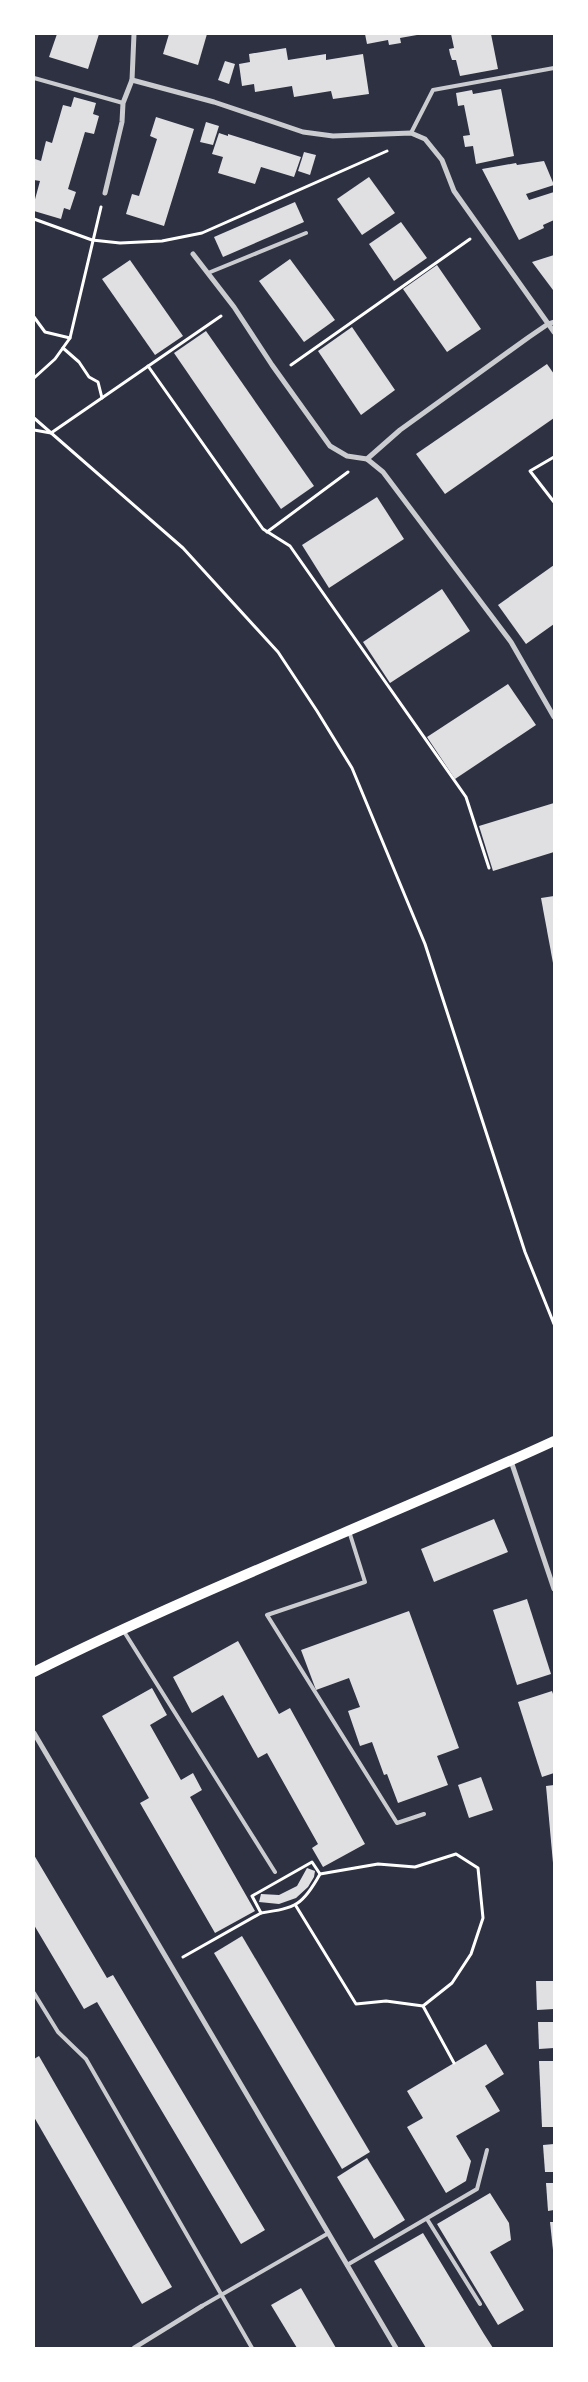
<svg xmlns="http://www.w3.org/2000/svg" width="588" height="2382" font-family="Signika,sans-serif">
<rect width="100%" height="100%" fill="#2d3142"/>
<g fill="#e0e0e3">
<polygon points="57,34 99,34 88,69 49,57"/>
<polygon points="169,34 207,34 198,65 163,54"/>
<polygon points="365,34 417,34 417,35 400,38 401,43 389,45 388,40 367,44"/>
<polygon points="451,34 491,34 498,69 460,76 456,60 452,60 450,54 449,49 454,48"/>
<polygon points="286,48 288,60 326,54 326,60 363,54 369,94 333,99 331,91 294,97 292,86 255,92 254,84 242,86 239,64 250,62 249,54"/>
<polygon points="225,61 235,64 229,84 218,80"/>
<polygon points="501,89 514,156 476,164 473,146 465,147 463,136 470,135 464,105 458,106 456,93 472,90 473,94"/>
<polygon points="74,97 96,103 93,114 99,116 94,134 85,132 68,189 76,192 70,210 64,208 61,219 34,211 34,203 40,181 34,180 34,162 35,159 41,161 46,141 52,143 63,105 71,107"/>
<polygon points="156,117 194,129 164,226 126,214 132,194 139,196 157,139 150,136"/>
<polygon points="206,122 219,126 213,145 200,142"/>
<polygon points="219,133 228,136 228,134 301,157 294,177 261,167 255,184 218,173 223,157 212,154"/>
<polygon points="304,152 316,155 310,175 298,171"/>
<polygon points="544,161 554,185 526,194 529,200 554,192 554,220 543,225 544,228 519,240 482,169 516,163 517,165"/>
<polygon points="369,177 395,213 362,235 337,199"/>
<polygon points="295,202 304,222 223,257 214,237"/>
<polygon points="401,222 427,258 394,281 369,244"/>
<polygon points="554,255 554,289 553,290 532,262"/>
<polygon points="290,259 335,320 304,342 259,281"/>
<polygon points="130,260 183,336 155,355 102,279"/>
<polygon points="437,265 481,329 447,352 403,289"/>
<polygon points="352,327 395,390 361,415 318,351"/>
<polygon points="206,331 314,486 281,509 174,353"/>
<polygon points="547,364 554,374 554,418 445,494 416,454"/>
<polygon points="377,497 404,539 329,588 302,545"/>
<polygon points="554,565 554,624 526,644 498,605"/>
<polygon points="442,589 470,631 390,683 363,642"/>
<polygon points="508,684 536,725 455,779 427,737"/>
<polygon points="554,803 554,852 493,871 479,826"/>
<polygon points="554,896 554,963 553,963 541,898"/>
<polygon points="494,1519 508,1552 434,1582 421,1549"/>
<polygon points="527,1599 551,1674 517,1685 493,1610"/>
<polygon points="409,1611 459,1748 437,1756 448,1785 398,1803 387,1774 384,1775 372,1742 360,1746 348,1711 360,1707 349,1678 316,1690 301,1650"/>
<polygon points="238,1641 279,1714 290,1708 365,1844 323,1867 312,1848 318,1844 267,1753 258,1758 223,1695 192,1713 173,1677"/>
<polygon points="152,1688 167,1715 150,1725 181,1780 193,1773 202,1790 190,1797 255,1911 215,1933 140,1803 149,1798 102,1716"/>
<polygon points="552,1691 554,1697 554,1773 542,1777 518,1702"/>
<polygon points="481,1777 493,1810 469,1818 458,1785"/>
<polygon points="554,1785 554,1863 553,1863 546,1786"/>
<polygon points="34,1855 107,1978 113,1975 265,2230 241,2244 97,2002 84,2009 34,1925"/>
<polygon points="307,1868 315,1871 314,1877 308,1887 296,1898 279,1904 259,1902 261,1894 279,1895 297,1886"/>
<polygon points="242,1936 370,2152 342,2169 214,1953"/>
<polygon points="536,1981 554,1981 554,2009 537,2010"/>
<polygon points="538,2022 554,2022 554,2048 539,2049"/>
<polygon points="486,2044 504,2074 485,2086 500,2111 456,2136 471,2161 466,2181 446,2193 407,2127 423,2118 407,2091"/>
<polygon points="39,2056 172,2287 142,2304 34,2117 34,2059"/>
<polygon points="539,2061 554,2061 554,2127 542,2127"/>
<polygon points="554,2144 554,2172 545,2172 543,2145"/>
<polygon points="367,2158 405,2220 374,2239 337,2177"/>
<polygon points="546,2183 554,2183 554,2210 548,2211"/>
<polygon points="490,2193 509,2223 511,2240 490,2252 524,2310 498,2325 437,2224"/>
<polygon points="550,2222 554,2222 554,2250 553,2250"/>
<polygon points="423,2233 484,2334 493,2348 426,2348 374,2261"/>
<polygon points="301,2288 336,2348 297,2348 271,2305"/>
</g>
<g fill="none" stroke-linecap="round" stroke-linejoin="round">
<g stroke="#fff" stroke-width="3">
<polyline points="34,219 92,240 120,243 162,241 202,233 387,151"/>
<polyline points="34,317 45,332 70,338"/>
<polyline points="63,348 79,362 89,377 98,382 102,398"/>
<polyline points="291,365 470,239"/>
<polyline points="148,366 263,529 290,546 466,797 489,868"/>
<polyline points="34,378 55,359 70,338 101,207"/>
<polyline points="34,418 183,548 278,652 317,711 352,768 425,944 525,1252 554,1324"/>
<polyline points="34,430 51,433 221,316"/>
<polyline points="554,457 530,471 554,502"/>
<polyline points="267,532 348,472"/>
<path d="M312 1862 320 1874C303 1905 296 1908 261 1913L252 1896Z"/>
<polyline points="296,1906 356,2004 386,2001 423,2006 452,1983 471,1954 483,1918 478,1868 456,1854 415,1867 378,1864 320,1874"/>
<polyline points="183,1957 261,1913"/>
<polyline points="423,2006 454,2063"/>
</g>
<g stroke="#caccd0" stroke-width="4">
<polyline points="34,78 123,103"/>
<polyline points="411,133 433,90 554,68"/>
<polyline points="208,273 306,233"/>
<polyline points="349,1531 365,1582 267,1615 397,1823 424,1814"/>
<polyline points="123,1630 275,1872"/>
<polyline points="34,1993 58,2032 86,2059 252,2348"/>
<polyline points="427,2219 480,2304"/>
<polyline points="347,2265 477,2189 487,2150"/>
<polyline points="202,2306 327,2234"/>
</g>
<polyline stroke="#caccd0" stroke-width="4.5" points="134,2348 202,2306"/>
<g stroke="#caccd0" stroke-width="5">
<polyline points="132,80 214,102 303,132 333,136 411,133 425,139 442,160 454,191 554,332"/>
<polyline points="105,193 122,122 123,103 132,80 134,34"/>
<polyline points="193,254 234,307 272,365 330,446 347,456 367,459"/>
<polyline points="554,322 548,324 529,337 400,430 367,459 383,472 511,642 554,717"/>
<polyline points="511,1461 554,1589"/>
<polyline points="34,1733 396,2348"/>
</g>
<path stroke="#fff" stroke-width="10" d="M34 1672C204 1587 382 1520 554 1441"/>
</g>
<rect width="588" height="2382" fill="none" stroke="#ffffff" stroke-width="70"/>
</svg>
